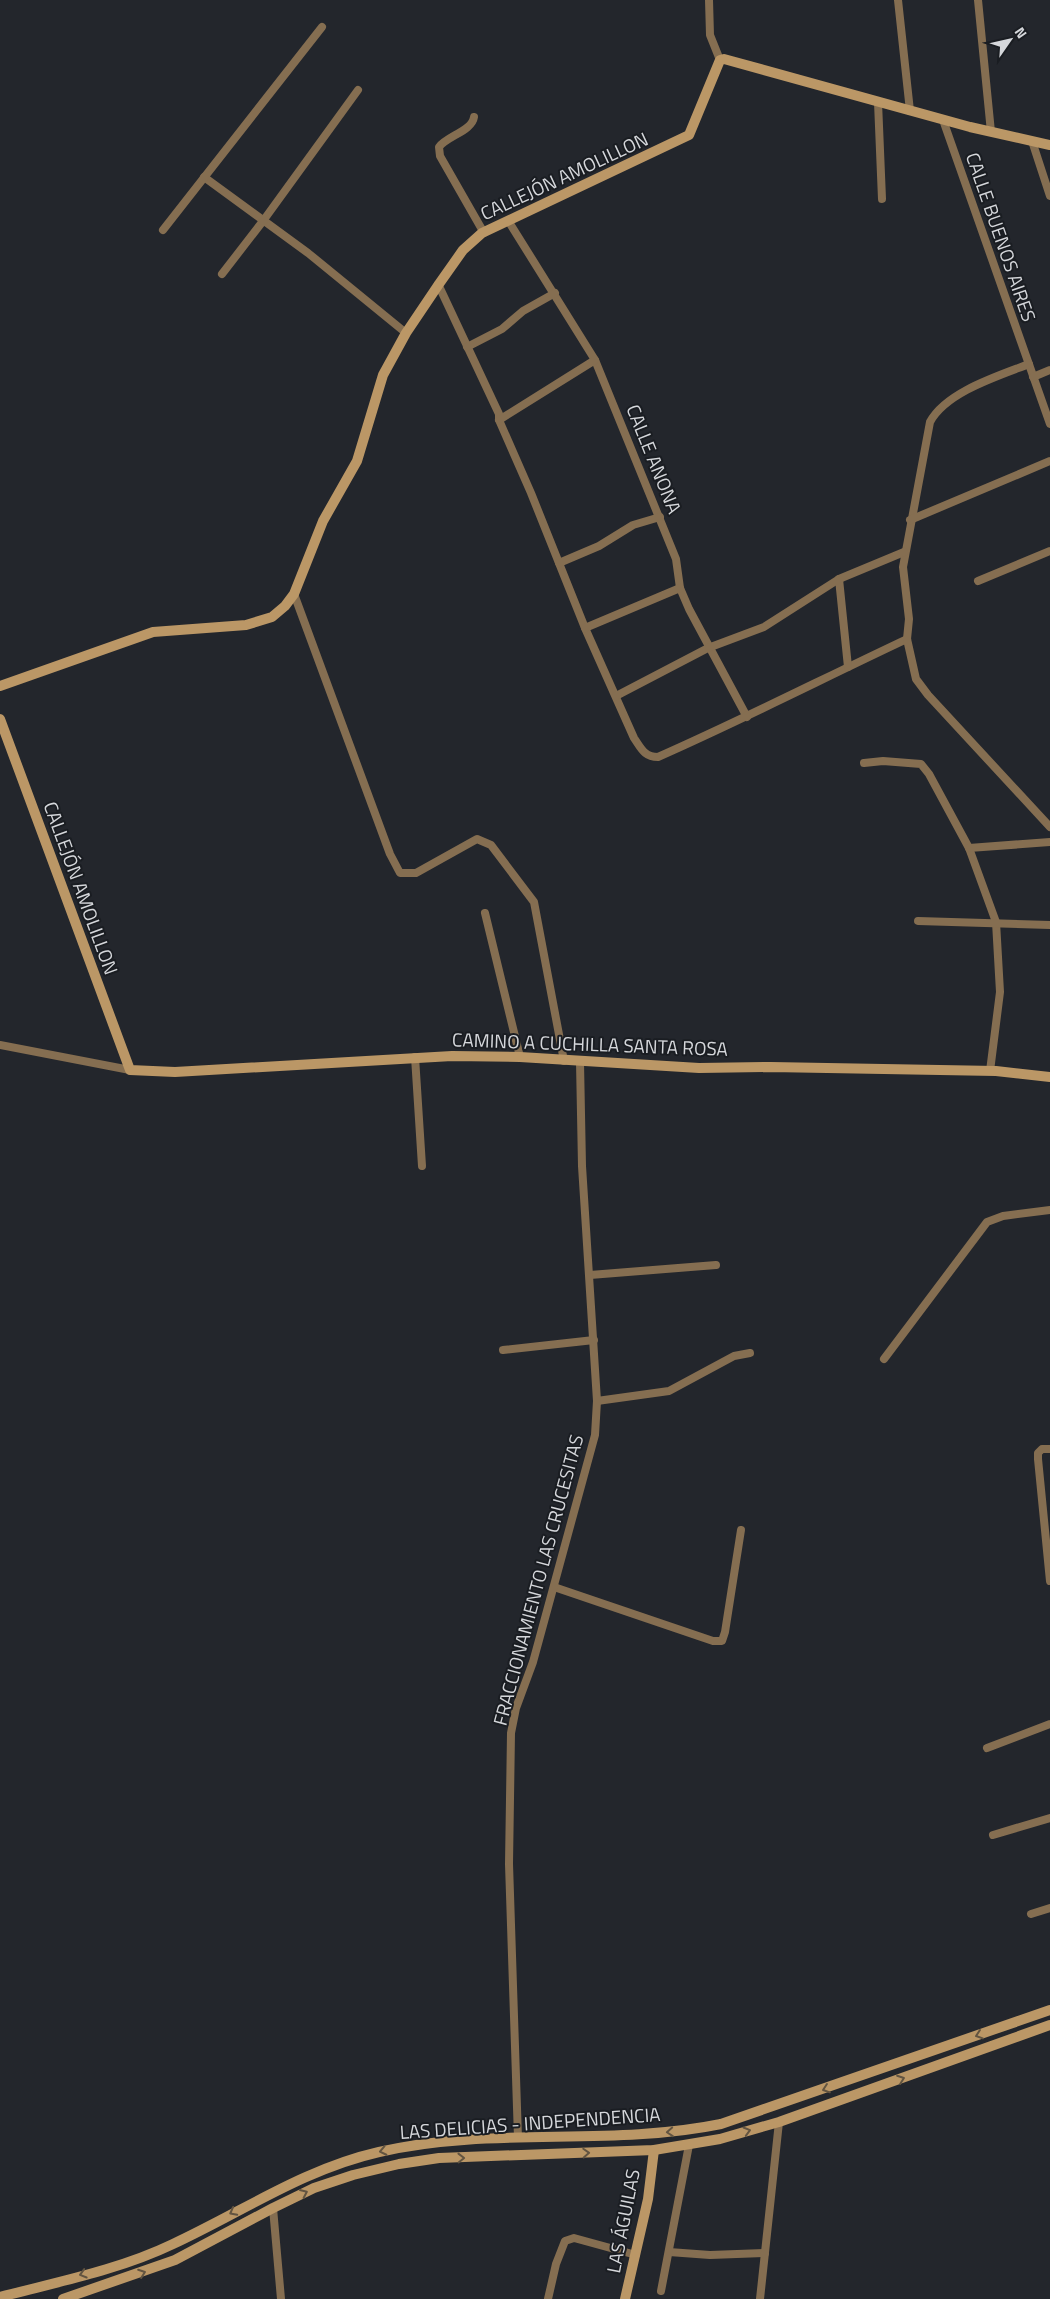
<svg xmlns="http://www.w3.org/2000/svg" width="1050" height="2299" font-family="'Titillium Web',sans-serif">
<rect width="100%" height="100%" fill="#23262c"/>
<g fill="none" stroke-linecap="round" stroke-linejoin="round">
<g stroke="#856e51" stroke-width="8">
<polyline points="709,0 710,35 720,60"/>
<polyline points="898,0 910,111"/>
<polyline points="978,0 991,132"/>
<polyline points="878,102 882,199"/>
<path d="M474 117C472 131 447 136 439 147L440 156 484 233"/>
<polyline points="943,120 1050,424"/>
<polyline points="1032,141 1050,196"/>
<polyline points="204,177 308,253 406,333"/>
<polyline points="509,222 595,360 676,559 680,588 689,609 747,717"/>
<polyline points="163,230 322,27"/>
<polyline points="222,274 263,221 358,90"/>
<path d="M438 284 499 414V420L531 493 585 628 634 738C641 748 644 757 658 757 742 720 824 678 907 639"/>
<polyline points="467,347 502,329 523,311 555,293"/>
<path d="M1029 364C998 376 946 392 930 422L903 567 909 619 907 639 916 679 928 695 1050 827"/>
<polyline points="1033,377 1050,370"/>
<polyline points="499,420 595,360"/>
<polyline points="910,520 1050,461"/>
<polyline points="559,563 599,546 633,525 660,517"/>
<polyline points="839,579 848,667"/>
<polyline points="978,581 1050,551"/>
<polyline points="294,594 390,854 400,873 416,873 477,839 491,845 534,902 564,1061"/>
<polyline points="585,628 680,588"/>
<polyline points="616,696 708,648 764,627 839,579 904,552"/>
<polyline points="864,763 883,761 921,764 929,774 969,848 996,922 1000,992 990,1071"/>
<polyline points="969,848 1050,842"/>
<polyline points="485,913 520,1057"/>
<polyline points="918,921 1050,925"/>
<polyline points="0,1045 130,1070"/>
<polyline points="415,1057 422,1166"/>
<polyline points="590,1275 716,1265"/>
<polyline points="503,1350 594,1340"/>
<polyline points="884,1359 987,1222 1003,1216 1050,1210"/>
<polyline points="597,1401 669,1391 734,1356 750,1353"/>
<polyline points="1050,1449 1042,1449 1038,1453 1038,1459 1050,1581"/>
<polyline points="554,1587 713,1641 722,1641 725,1632 741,1530"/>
<polyline points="987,1748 1050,1724"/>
<polyline points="993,1835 1050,1818"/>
<polyline points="1031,1914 1050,1908"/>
<polyline points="518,2138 509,1864 511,1733 516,1708 533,1662 595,1435 597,1401 582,1166 580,1062"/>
<polyline points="273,2208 281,2299"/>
<polyline points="669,2252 710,2255 765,2253"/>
<polyline points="661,2291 689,2145"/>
<polyline points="548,2299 556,2264 565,2241 574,2238 636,2255"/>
<polyline points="760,2299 779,2122"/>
</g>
<g stroke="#bb9766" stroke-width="10">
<polyline points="0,686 153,632 246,625 272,617 285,606 294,594 323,521 357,461 383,375 406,333 439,284 463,250 482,233 689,135 720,60 724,59 970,127 1050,145"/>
<polyline points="0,719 130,1070 175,1072 452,1056 520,1057 699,1068 771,1067 996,1071 1050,1077"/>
<path d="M0 2297C57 2282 119 2270 173 2244 242 2212 304 2169 379 2152 491 2126 609 2147 721 2124L1050 2010"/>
<polyline points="63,2299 175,2260 273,2208 314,2188 353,2175 399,2164 439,2158 654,2150 720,2139 779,2122 1050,2025"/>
<polyline points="625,2299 648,2199 654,2150"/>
</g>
</g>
<defs><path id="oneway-chevron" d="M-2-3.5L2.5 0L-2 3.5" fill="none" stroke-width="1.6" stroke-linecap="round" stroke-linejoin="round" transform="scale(1.25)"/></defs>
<g stroke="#625441">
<use href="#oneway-chevron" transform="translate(979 2035) rotate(161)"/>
<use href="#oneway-chevron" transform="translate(901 2079) rotate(-20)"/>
<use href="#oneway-chevron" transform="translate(826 2089) rotate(161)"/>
<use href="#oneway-chevron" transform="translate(747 2131) rotate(-16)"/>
<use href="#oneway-chevron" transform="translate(670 2132) rotate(176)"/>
<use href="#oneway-chevron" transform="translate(383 2151) rotate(168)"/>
<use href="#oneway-chevron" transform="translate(586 2153) rotate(-3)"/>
<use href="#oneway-chevron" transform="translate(461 2158) rotate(-1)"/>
<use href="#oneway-chevron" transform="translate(304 2193) rotate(-25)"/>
<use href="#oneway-chevron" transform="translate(233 2212) rotate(152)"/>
<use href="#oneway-chevron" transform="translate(142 2273) rotate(-20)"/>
<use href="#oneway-chevron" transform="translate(83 2274) rotate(164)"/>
</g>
<g text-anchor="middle" stroke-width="4" stroke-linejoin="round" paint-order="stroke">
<g font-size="19" fill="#d5d7db" stroke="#1a1d22">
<text transform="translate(564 176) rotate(-25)" y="7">CALLEJÓN AMOLILLON</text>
<text transform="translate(1001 237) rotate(71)" y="7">CALLE BUENOS AIRES</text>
<text transform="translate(654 459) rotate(68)" y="7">CALLE ANONA</text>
<text transform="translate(81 888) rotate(70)" y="7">CALLEJÓN AMOLILLON</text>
<text transform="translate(590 1044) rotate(2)" y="7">CAMINO A CUCHILLA SANTA ROSA</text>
<text transform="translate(538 1580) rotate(-75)" y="7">FRACCIONAMIENTO LAS CRUCESITAS</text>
<text transform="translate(530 2123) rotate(-4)" y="7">LAS DELICIAS - INDEPENDENCIA</text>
<text transform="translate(623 2221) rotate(-79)" y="7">LAS ÁGUILAS</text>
</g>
</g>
<g transform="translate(1010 40) rotate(56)" stroke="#1a1d22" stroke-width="4" paint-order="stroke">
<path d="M0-4L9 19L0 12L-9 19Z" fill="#d5d7db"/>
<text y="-8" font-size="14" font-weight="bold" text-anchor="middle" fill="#d5d7db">N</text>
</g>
</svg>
